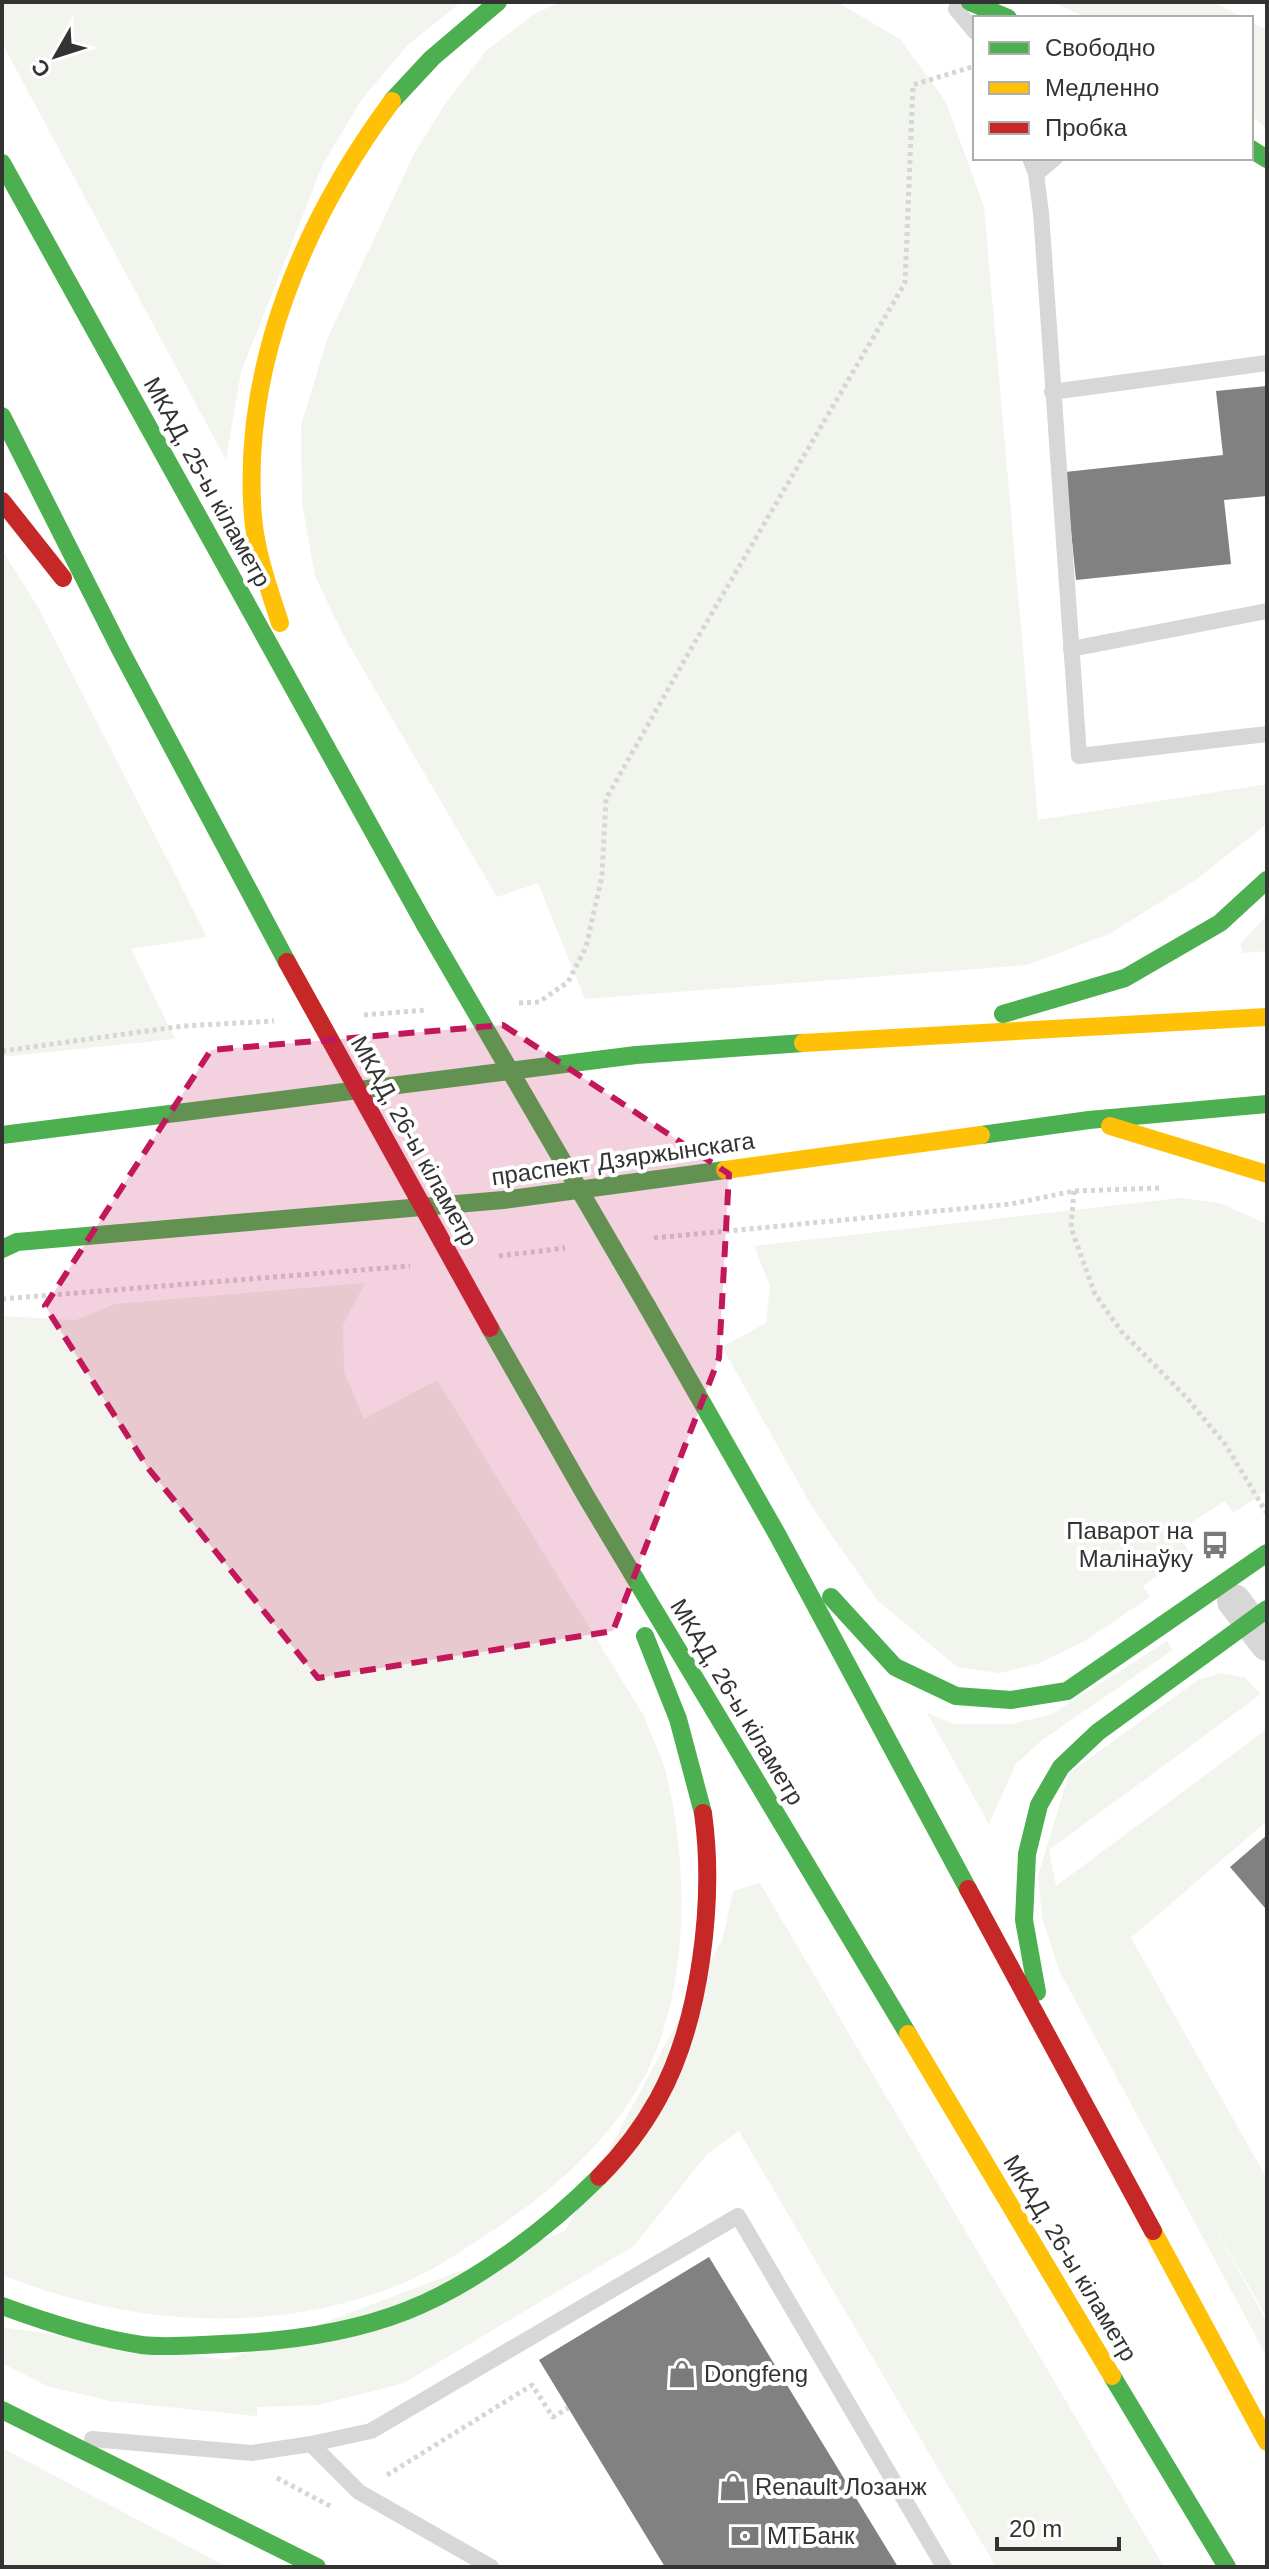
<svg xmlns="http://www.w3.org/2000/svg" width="1269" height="2569" font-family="Helvetica,sans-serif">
<rect width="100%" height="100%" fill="#fff"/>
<g fill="#f1f5ed">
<polygon points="2,2 461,2 408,45 362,99 323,164 241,372 226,460 2,43"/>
<polygon points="561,2 837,2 900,39 946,102 984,207 1038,820 1267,784 1267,824 1194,881 1109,934 1027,965 585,999 538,883 497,897 343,635 315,576 302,503 301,425 328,337 414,154 445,104 486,51 534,14"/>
<polygon points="1052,2 1213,2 1244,18 1087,18"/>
<polygon points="1251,22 1267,30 1267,128 1251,116"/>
<polygon points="2,550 39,609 207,937 131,949 175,1039 2,1057"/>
<polygon points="1267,915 1267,951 1243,953 1240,944"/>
<polygon points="1180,1198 1220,1203 1267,1224 1267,1490 1233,1513 1225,1501 1176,1532 1190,1553 1143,1586 1150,1597 1083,1642 1037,1664 1000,1673 957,1667 877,1600 812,1507 722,1347 766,1323 770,1286 754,1246"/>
<path d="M365 1283 343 1325 344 1372 364 1419 437 1380 644 1716C651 1735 661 1754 666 1773 690 1869 690 2002 637 2090 605 2144 552 2191 501 2225 466 2248 430 2274 391 2288 265 2336 124 2324 2 2275V1316L76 1320 115 1304Z"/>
<polygon points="1167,1641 1173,1650 1042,1740 1016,1764 989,1824 927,1713 953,1724 1011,1724 1050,1715"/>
<polygon points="1220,1673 1244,1677 1261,1694 1049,1850 1056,1886 1267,1729 1267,1821 1131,1938 1267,2179 1267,2318 1204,2208 1267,2322 1267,2357 1059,1970 1042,1917 1038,1876 1069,1773 1198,1680"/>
<polygon points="760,1883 1164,2567 996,2567 739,2131 707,2154 634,2246 404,2383 318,2405 257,2407 257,2416 110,2401 47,2386 2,2363 2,2327 226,2360 565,2231 723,1938 733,1891"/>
<polygon points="2,2448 227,2567 2,2567"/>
</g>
<g fill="#818181">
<polygon points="1267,386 1267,496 1224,500 1231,564 1076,580 1065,472 1223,455 1216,391"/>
<polygon points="1267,1835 1267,1906 1265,1908 1230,1867"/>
<polygon points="709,2257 898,2567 665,2567 539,2360"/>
</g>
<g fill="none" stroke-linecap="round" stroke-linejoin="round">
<g stroke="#d6d6d6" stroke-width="5" stroke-dasharray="4 4" stroke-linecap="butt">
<polyline points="519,1003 539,1002 568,982 586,947 602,876 606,799 688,654 905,283 913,85 975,66"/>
<polyline points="364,1015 426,1010"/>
<polyline points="2,1051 183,1026 274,1021"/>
<polyline points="1074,1191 1071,1228 1095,1294 1121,1331 1186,1397 1225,1444 1266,1512"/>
<polyline points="654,1238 1011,1204 1074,1191 1161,1188"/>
<polyline points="499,1256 565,1248"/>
<polyline points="2,1299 410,1266"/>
<polyline points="387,2475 532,2385 553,2417 568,2408"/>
<polyline points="277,2478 332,2507"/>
</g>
<g stroke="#d7d7d7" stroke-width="16">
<polyline points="956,9 975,32"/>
<polyline points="1030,158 1036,174 1041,213 1079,756 1267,734"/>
<polyline points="1036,174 1055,158"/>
<polyline points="1052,392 1267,363"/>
<polyline points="1071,649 1267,611"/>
<polyline points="92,2439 252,2453 311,2444 371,2431 738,2216 944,2567"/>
<polyline points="311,2444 359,2492 491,2567"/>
</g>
<polyline stroke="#d7d7d7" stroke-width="34" points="1234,1601 1267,1644"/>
<g stroke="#4caf50" stroke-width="18">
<polyline points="970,2 1008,18"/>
<polyline points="392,101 432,58 498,2"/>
<polyline points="1251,149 1267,159"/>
<polyline points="2,163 425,925"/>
<polyline points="2,416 122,653 287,962"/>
<polyline points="1003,1014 1125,978 1220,923 1267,880"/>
<polyline points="2,1135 636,1055 803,1043"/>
<polyline points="981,1135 1089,1120 1267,1104"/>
<polyline points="2,1249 17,1242 503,1200 725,1170"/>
<polyline points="647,1306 777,1534 968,1889"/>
<polyline points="490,1328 587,1498 908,2034"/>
<polyline points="831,1597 895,1667 956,1696 1011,1700 1067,1691 1267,1553"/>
<polyline points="645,1636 678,1719 703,1813"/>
<polyline points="1037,1992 1024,1920 1027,1854 1039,1805 1061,1767 1098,1732 1267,1609"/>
<path d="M2 2306C48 2323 94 2338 142 2345 168 2348 195 2345 221 2344 283 2342 347 2334 406 2311 475 2284 547 2229 599 2177"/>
<polyline points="1112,2376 1227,2567"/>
<polyline points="2,2410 317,2567"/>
</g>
<g stroke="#ffc107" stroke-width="18">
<path d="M280 623C269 589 256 553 253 517 241 367 304 220 392 101"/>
<polyline points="803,1043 1267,1017"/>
<polyline points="1110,1126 1267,1174"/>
<polyline points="725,1170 981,1135"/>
<polyline points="908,2034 1112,2376"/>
<polyline points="1153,2231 1267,2442"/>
</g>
<g stroke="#c62828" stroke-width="18">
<polyline points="2,501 63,578"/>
<polyline points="968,1889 1153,2231"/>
<path d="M599 2177C622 2154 642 2128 658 2099 701 2022 715 1899 703 1813"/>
</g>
<polyline stroke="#4caf50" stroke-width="18" points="425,925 647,1306"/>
<polyline stroke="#c62828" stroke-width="18" points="287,962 490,1328"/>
</g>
<path fill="#c2185b" fill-opacity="0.2" stroke="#c2185b" stroke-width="6" stroke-dasharray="16 10" stroke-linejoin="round" d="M503 1025 729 1174 719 1358 613 1631 318 1678 148 1468 45 1306 211 1050Z"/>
<defs>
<symbol id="bus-bare" viewBox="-9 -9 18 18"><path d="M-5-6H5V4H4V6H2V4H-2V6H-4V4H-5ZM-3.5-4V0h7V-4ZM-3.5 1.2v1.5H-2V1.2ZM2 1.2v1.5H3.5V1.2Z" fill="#7a7a7a" stroke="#fff" stroke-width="2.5" paint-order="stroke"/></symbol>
<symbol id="shop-bare" viewBox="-9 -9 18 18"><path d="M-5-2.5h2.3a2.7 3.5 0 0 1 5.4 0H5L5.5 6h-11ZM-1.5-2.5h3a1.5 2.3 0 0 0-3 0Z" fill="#7a7a7a" stroke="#fff" stroke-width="2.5" paint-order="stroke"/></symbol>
<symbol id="bank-bare" viewBox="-9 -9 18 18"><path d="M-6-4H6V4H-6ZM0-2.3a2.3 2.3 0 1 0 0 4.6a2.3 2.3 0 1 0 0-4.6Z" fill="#7a7a7a" stroke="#fff" stroke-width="2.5" paint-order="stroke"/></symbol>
</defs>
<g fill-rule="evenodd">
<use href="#bus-bare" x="1195" y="1525" width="40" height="40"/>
<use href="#shop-bare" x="662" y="2354" width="40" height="40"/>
<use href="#shop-bare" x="713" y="2467" width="40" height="40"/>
<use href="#bank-bare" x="725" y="2516" width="40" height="40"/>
</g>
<g text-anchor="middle" stroke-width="8" stroke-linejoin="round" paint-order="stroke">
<g font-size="24" fill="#333" stroke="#fff">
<text transform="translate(207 482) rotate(61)" y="8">МКАД, 25-ы кіламетр</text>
<text transform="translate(414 1141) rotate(61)" y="8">МКАД, 26-ы кіламетр</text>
<text transform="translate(623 1159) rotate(-8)" y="8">праспект Дзяржынскага</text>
<text transform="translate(737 1702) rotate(59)" y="8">МКАД, 26-ы кіламетр</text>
<text transform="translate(1070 2258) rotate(59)" y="8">МКАД, 26-ы кіламетр</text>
</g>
<g font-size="24" fill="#333" stroke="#fff" text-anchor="start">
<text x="1193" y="1539" text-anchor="end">Паварот на<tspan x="1193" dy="28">Малінаўку</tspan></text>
<text x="704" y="2382">Dongfeng</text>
<text x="755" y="2495">Renault Лозанж</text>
<text x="767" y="2544">МТБанк</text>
</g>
</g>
<rect width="1269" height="2569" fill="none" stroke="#333333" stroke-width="8"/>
<rect x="973" y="16" width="280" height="144" fill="#ffffff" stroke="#adadad" stroke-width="2"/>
<rect x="989" y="42" width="40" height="12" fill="#4caf50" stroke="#adadad" stroke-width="2"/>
<text x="1045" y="56" font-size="24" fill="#333333">Свободно</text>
<rect x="989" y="82" width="40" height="12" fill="#ffc107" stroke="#adadad" stroke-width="2"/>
<text x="1045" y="96" font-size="24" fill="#333333">Медленно</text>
<rect x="989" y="122" width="40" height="12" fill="#c62828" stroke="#adadad" stroke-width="2"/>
<text x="1045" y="136" font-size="24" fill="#333333">Пробка</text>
<g transform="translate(56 56) rotate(231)" stroke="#ffffff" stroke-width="6" paint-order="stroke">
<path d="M0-6L14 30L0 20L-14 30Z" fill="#333333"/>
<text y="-12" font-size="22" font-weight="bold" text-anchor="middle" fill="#333333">С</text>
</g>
<path d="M997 2537v12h122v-12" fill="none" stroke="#333333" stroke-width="4"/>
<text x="1009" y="2537" font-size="24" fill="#333333" stroke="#ffffff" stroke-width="6" paint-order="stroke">20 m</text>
</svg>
